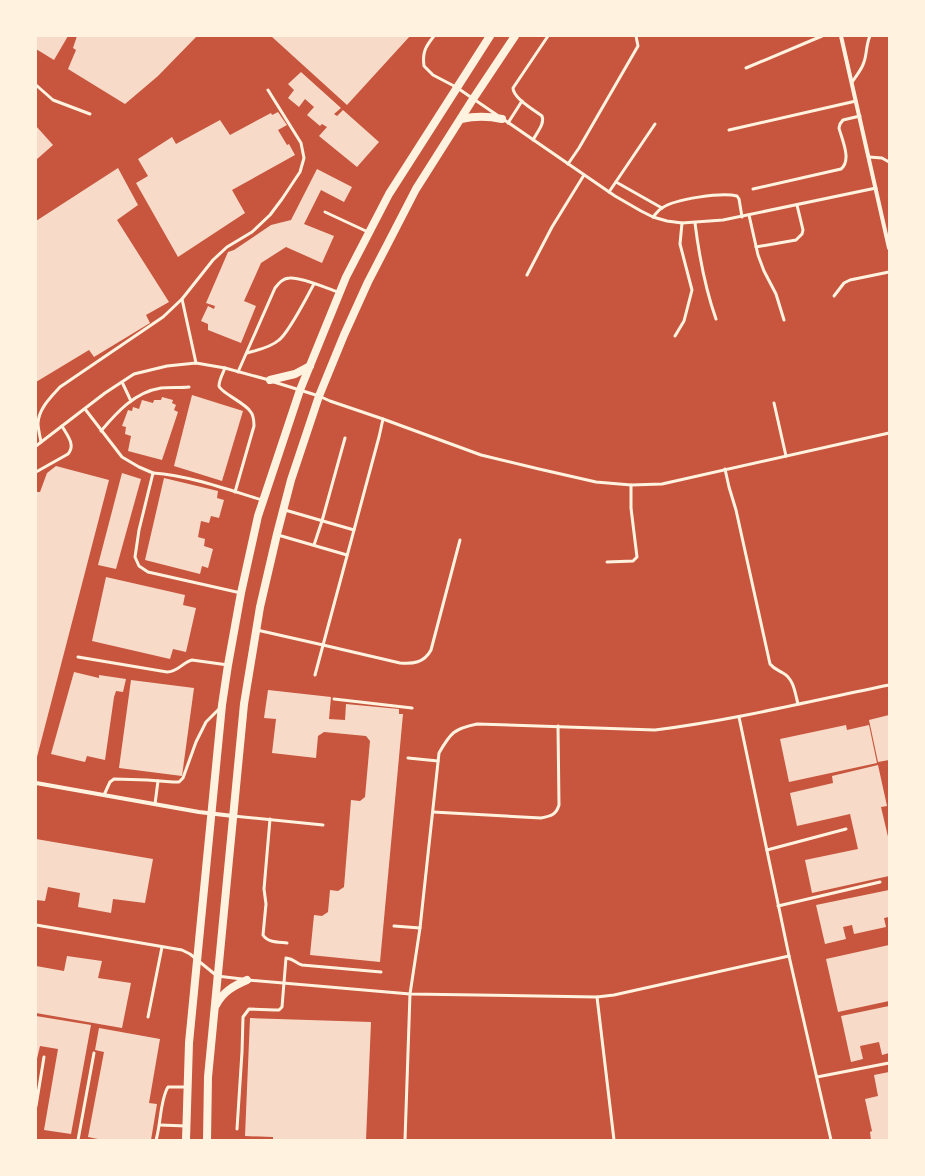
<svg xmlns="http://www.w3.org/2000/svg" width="925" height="1176" font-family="Roboto,sans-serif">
<rect width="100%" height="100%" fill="#c8553d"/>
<g fill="#f7dbc8">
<polygon points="36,36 68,36 54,60 36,49"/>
<polygon points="77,36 197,36 158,76 125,104 68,69 76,50 73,48"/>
<polygon points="271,36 410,36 347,105"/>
<polygon points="301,72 341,108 334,114 337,116 343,110 379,142 357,167 319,136 327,127 322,124 320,126 307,115 314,107 305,99 299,107 288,98 294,90 288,84"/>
<polygon points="278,112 287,125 278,130 287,145 289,144 295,155 232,190 245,213 178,257 136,183 148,176 138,159 172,137 176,144 220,120 230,135 271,113 272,115"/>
<polygon points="36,126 53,145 36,160"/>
<polygon points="118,168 138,205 117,220 169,302 146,315 150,323 94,357 89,350 36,382 36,221"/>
<polygon points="317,169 352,187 344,202 321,190 304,224 334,236 322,263 286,247 261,263 244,301 256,306 241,343 208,330 208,324 201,321 208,306 214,309 215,306 206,303 228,252 234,250 271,225 291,220"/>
<polygon points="192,395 243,411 222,481 174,466"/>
<polygon points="162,397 173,400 172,403 176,405 174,410 178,412 162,460 128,451 131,436 125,434 126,427 122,426 128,410 132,411 133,407 139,409 142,400 153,403 154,400 161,400"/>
<polygon points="56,466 109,480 37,757 36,492 40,492 47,473"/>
<polygon points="122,473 141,479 116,569 98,565"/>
<polygon points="164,478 218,491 217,498 224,500 219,518 211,516 209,523 201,521 198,537 205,539 204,546 213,549 208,568 202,566 200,574 145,560"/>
<polygon points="106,577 185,595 183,605 196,608 186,652 173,649 170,659 92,641"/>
<polygon points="74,672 99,678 99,675 126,679 123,692 116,691 114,697 105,760 87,756 85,762 51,754"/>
<polygon points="131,680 194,688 182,776 119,768"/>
<polygon points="268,690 331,697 329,719 345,720 346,704 399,709 399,714 403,714 380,962 310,955 314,915 322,916 328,912 330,890 338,891 344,887 351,800 360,801 365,797 370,741 366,736 324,732 318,736 316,758 272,753 276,719 264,718"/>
<polygon points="889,715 889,760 878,762 869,720"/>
<polygon points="846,725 847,730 869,725 877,763 789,782 780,739"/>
<polygon points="878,765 887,806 881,807 889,841 889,876 812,893 805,860 858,849 850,814 797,826 790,793 833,783 832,776"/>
<polygon points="36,839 153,859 145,903 113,899 111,913 78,907 80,893 48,887 45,901 36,900"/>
<polygon points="889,890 889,917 884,918 886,927 854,934 852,925 843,927 846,939 825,944 816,905"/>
<polygon points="889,945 889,1001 838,1012 826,959"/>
<polygon points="67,956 102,961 98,978 131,983 122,1028 36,1013 36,966 64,971"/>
<polygon points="889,1006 889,1053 882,1055 879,1042 860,1046 863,1059 851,1062 841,1016"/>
<polygon points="36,1016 91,1025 71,1134 44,1130 58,1049 40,1046 36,1063"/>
<polygon points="250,1018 371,1022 366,1140 273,1140 273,1137 245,1136"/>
<polygon points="99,1028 160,1039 149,1103 157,1104 151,1140 103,1140 88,1137 104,1052 95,1050"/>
<polygon points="889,1072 889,1140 871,1140 870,1132 872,1131 865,1099 878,1096 874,1075"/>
</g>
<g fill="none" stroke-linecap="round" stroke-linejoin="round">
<g stroke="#fff3e0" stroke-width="3">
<path d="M434 36C426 46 422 52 424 66L433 75 456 87 497 115"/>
<polyline points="746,68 822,36"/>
<path d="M852 82C857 75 862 69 864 62 867 54 866 44 870 36"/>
<polyline points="36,85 53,100 90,114"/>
<polyline points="503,119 615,196 641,211 653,217 667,221 682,223 723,220 876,188"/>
<polyline points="508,123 522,101"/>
<polyline points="729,130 856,101"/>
<path d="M533 140C537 132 545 124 542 116 534 110 513 98 513 88L548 36"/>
<polyline points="869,157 882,158 889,162"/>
<polyline points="568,164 579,148 638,46 636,36"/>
<polyline points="616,182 662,208"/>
<path d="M753 189 841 169C852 160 842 140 839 128L840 124 843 120 860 116"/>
<polyline points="609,192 655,124"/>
<polyline points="325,212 368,232"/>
<polyline points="749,215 758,255 764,271 776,294 784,320"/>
<path d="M653 217C656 214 658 210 662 208 675 199 722 192 737 196L739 199 742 217"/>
<path d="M695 223C699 255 705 288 716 319"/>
<polyline points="756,247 796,240 802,234 803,230 797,205"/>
<polyline points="527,275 552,227 584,175"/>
<polyline points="834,296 844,283 850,280 889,272"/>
<polyline points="182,299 196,363"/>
<polyline points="675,336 684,321 692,290 680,244 682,223"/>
<path d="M247 353C257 350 270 348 279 340 290 331 306 298 314 284"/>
<path d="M225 368C223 373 219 380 219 386 220 392 245 403 250 411 254 415 254 421 254 426L235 492"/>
<path d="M238 372 275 288C279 283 283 278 290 278 302 277 326 288 338 292"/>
<polyline points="122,382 131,401"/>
<polyline points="274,382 319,396 330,401 383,419 481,455 539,469 596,482 631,485 662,484 889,433"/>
<polyline points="774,403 786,456"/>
<polyline points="85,409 122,457 139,467 153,473"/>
<path d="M101 431C117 412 135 392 161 388 170 387 180 388 189 387"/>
<path d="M41 442C40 436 38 429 38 423 39 408 51 397 60 387L163 317 182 299 213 260 227 247 252 232 270 215 282 199 300 172 304 158 301 143 268 90"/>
<polyline points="36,446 105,393 134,374 167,366 196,363 225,368 269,380"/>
<path d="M725 469 729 487 736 510 770 664C774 669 778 670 783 673 794 679 795 693 798 704"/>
<path d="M36 472 68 454C76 445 67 435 62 426"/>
<polyline points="285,510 354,530"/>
<polyline points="278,535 347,555"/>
<polyline points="314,545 322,521 345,438"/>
<polyline points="607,562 633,561 637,557 631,508 631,485"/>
<path d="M241 593 148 572 139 566 135 557 139 530 153 473C191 476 226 489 262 500"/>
<path d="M257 630 323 645 400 663C413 664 424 663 431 650L460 540"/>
<path d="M78 657 167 672C178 672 183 662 192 660L228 665"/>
<polyline points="315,675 379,437 383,419"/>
<polyline points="334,699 412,708"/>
<polyline points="739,717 789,956 831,1140"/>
<polyline points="408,758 438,761"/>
<polyline points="104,795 110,782 114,779 147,780 173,782 179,782 183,778 196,742 206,722 220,708"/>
<polyline points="155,804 158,781"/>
<path d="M433 812 541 818C551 816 556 815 559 805L558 726"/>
<polyline points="233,816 323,825"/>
<path d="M270 819 264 889 266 904 263 935C268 943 279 942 287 943"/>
<polyline points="767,850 846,829"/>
<polyline points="778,906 880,882"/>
<polyline points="36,925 182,950 190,954 217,976 242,979"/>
<polyline points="394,926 420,928"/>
<polyline points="247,980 410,994 597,997 614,995 789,956"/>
<polyline points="597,997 614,1140"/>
<polyline points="148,1017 162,947"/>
<polyline points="817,1077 889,1063"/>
<polyline points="36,1106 44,1057"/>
<polyline points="160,1125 186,1126"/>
<path d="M237 1129 242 1052 243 1017 249 1009 275 1010H279L282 1007 286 958C295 959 295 963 302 965L381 972"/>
<polyline points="78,1140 94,1053"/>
<path d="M156 1140C161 1124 160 1100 168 1087H187"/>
<path d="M405 1140 410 994 420 928 439 753C451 732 454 729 477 724L655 730C734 720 811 701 889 685"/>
</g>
<g stroke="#fff3e0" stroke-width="4">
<polyline points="841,36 889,248"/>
<polyline points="36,783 199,812 233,816"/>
</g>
<g stroke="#fff3e0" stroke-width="8">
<path d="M461 119C475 116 488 116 502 119"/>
<polyline points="270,380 295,374 310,366"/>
<path d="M216 1005C223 992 233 986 247 980"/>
<polyline points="186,1140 189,1043 222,705 228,665 241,593 258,516 300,390 346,277 389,194 490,36"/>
<polyline points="207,1140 208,1077 244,704 260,607 277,534 291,480 319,396 344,335 368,282 416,189 473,99 515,36"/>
</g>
</g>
<rect width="925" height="1176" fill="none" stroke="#fff3e0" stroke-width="74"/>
</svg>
